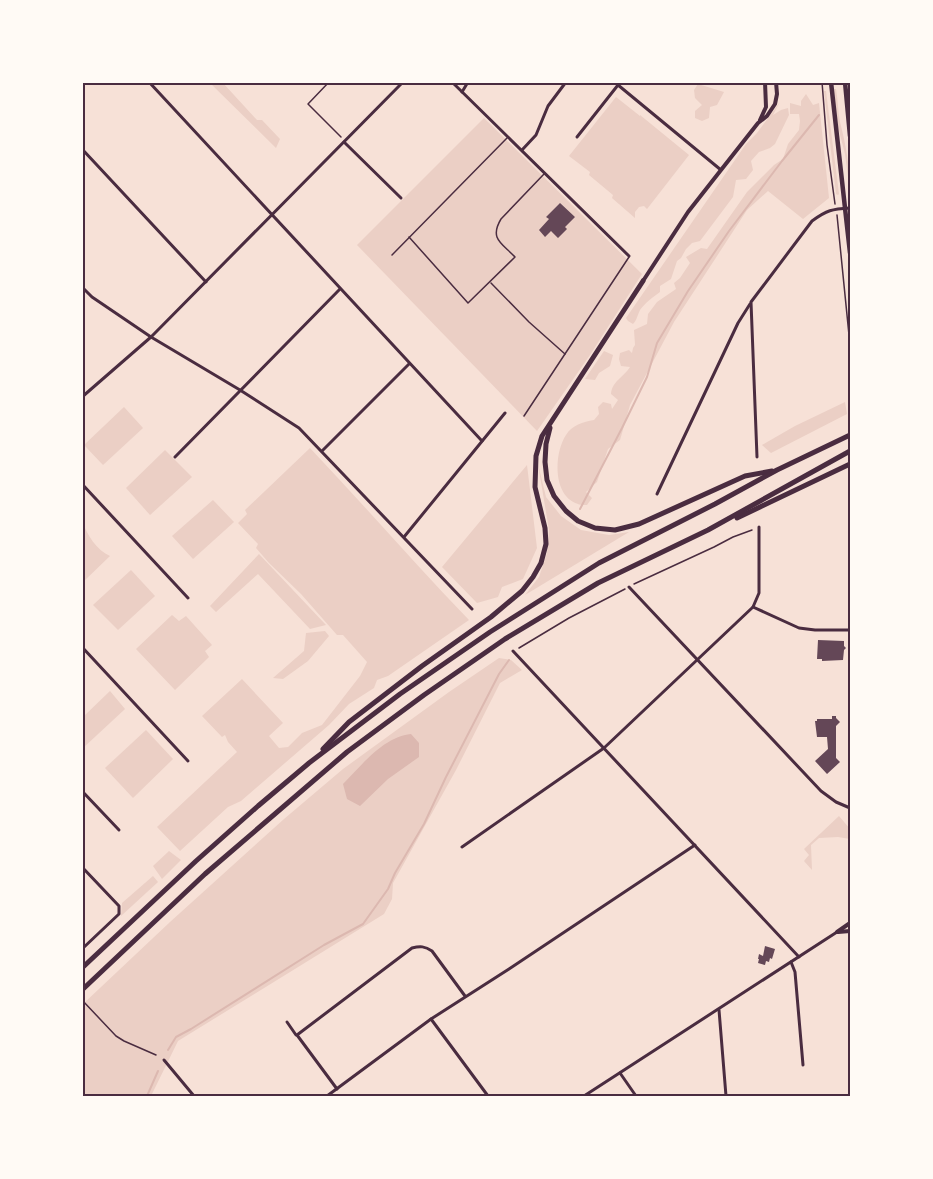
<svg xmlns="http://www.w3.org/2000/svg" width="933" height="1179" font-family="Manrope,sans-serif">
<rect width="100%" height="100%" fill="#f7e1d7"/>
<g fill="#ebcfc5">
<polygon points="210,83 223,83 257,120 262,120 280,139 276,148"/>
<polygon points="698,84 724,92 717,105 710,107 709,118 702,121 695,118 695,111 702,105 695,98 694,90"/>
<path d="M834 89H836C838 100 838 111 840 122 846 145 850 168 850 192L845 154 838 127Z"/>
<polygon points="824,91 826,91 839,194 838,195 836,194"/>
<path d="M806 94 813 105 819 103 829 198 803 219 768 191 747 210 674 322 630 405 620 440 608 449 597 482 586 492 592 498 587 505C586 505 578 505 578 504 552 496 554 453 566 435 572 425 583 422 594 420L599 414 598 407 603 402 611 404 612 409 618 400 611 394C612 381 624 377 630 367L621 366 619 359 620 353 629 350 632 353 633 348 635 345 634 330 647 324 648 314 657 302 676 289 674 283 680 278 690 263 686 257 701 248 707 249 747 192 774 165 783 159 788 144 799 130 800 121 799 114H790V103L801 106V101Z"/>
<polygon points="616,97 640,116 640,115 689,155 647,209 644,206 639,207 635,212 635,218 612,198 613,195 589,175 590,172 569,156"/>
<path d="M780 102 773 115 781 110 788 108 789 115 775 144 770 148 759 152 751 161 753 170 746 179 736 180 733 197 700 241 692 243 686 249 681 258 677 261 671 279 660 286V292C653 297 645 303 640 310 637 316 637 320 633 324L628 321 626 318 746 144 757 133Z"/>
<polygon points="484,118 642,274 590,355 537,431 357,245"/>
<polygon points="604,351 613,355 610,366 599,373 595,380 585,379"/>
<polygon points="845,402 847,414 771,453 762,445 795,426"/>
<polygon points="124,407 143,428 103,465 84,445"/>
<path d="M310 448C364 505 415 564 469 620L388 676 377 680 374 688 349 704 329 725 241 801 228 807 180 851 157 827 237 752 228 742 225 735 222 737 202 716 242 679 283 723 269 736 279 748 288 747 302 733 322 725 360 676 367 662 343 635H337L301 594 269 563 256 548 258 544 238 523 247 514 245 510Z"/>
<polygon points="165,450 192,477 150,515 126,488"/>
<polygon points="538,464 546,497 561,516 581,530 609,535 629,532 525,595 539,577 547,553 549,530"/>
<polygon points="527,465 537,548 523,579 502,587 498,597 477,603 442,567"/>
<polygon points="213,500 234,522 193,559 172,536"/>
<path d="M82 522C88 535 96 550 110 556L83 582Z"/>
<polygon points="259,554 326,625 310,629 258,574 216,612 210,606"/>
<polygon points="131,570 155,596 118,630 93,605"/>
<polygon points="172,615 179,621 186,616 212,645 205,651 209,657 175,690 136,649"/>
<polygon points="325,631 329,636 308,661 283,679 273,678 304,651 306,633"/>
<polygon points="499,658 511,660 522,670 500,683 456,770 393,883 392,899 384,914 178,1041 151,1096 83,1096 83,1004 170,922 284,819 343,769 449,692"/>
<polygon points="110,691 125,709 83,748 83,717"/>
<polygon points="146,730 173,759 133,798 105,768"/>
<polygon points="839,816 850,829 850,839 838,837 819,838 811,845 812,870 804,861 809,855 804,849"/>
<polygon points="169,851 181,860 162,879 153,866"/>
<polygon points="153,876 158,882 121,916 122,903"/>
</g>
<path fill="#dcb8b0" d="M411 734 419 743V757L388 779 360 806 347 799 343 784C362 765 383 737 411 734Z"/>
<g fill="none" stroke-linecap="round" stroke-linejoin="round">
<g stroke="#dcb8b0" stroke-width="2">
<polyline points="580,509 622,428 647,377 657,343 688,291 729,231 782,161 819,115"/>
<polyline points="168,1050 176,1037 191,1029 324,945 363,924 388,889 395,873 424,824 446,777 499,674 509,660"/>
<polyline points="147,1096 158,1071"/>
</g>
</g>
<g fill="#644757">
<polygon points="560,203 575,217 565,227 567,229 558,238 551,231 545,237 539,230 549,219 546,217"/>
<polygon points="818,640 844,641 844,646 846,648 844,650 843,660 822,661 822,659 817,659"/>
<polygon points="832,716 836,716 836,718 840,722 836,726 836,758 840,762 827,774 815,761 828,749 827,737 817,737 815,721 817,721 817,719 832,719"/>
<polygon points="765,946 775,949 772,959 770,958 769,962 766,961 765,965 758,963 759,959 758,959 759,954 763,956"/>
</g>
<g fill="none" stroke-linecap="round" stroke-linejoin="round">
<g stroke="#4a2c40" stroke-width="1.5">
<polyline points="329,82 308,104 341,137"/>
<polyline points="822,82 827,145 835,204"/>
<polyline points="256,84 257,82"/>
<polyline points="837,215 850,345"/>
<polyline points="634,584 714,547 733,537 752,530"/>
<polyline points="519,648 569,618 625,589"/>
<polyline points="82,1000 116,1036 124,1041 156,1055"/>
</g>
<g stroke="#4a2c40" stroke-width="1.5">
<path d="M409 237 468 303 515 257C502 243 489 239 501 219L544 174"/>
<polyline points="392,255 507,138"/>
<polyline points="491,283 529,322 565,354"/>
<polyline points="524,416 629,257"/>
</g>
<g stroke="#4a2c40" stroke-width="3">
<polyline points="149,82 482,441"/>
<polyline points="452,82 629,256"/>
<polyline points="462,92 468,82"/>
<polyline points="577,137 618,85 721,170"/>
<polyline points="344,142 401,198"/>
<polyline points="82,149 206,282"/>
<polyline points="522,150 536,135 548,106 566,82"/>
<polyline points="82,287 92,297 151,337 240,390 299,428 472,609"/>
<polyline points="82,397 151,337 403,82"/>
<polyline points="322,451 409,364"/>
<polyline points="175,457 340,289"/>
<path d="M757 457 751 302 812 221C827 210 832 209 850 208"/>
<polyline points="82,484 188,598"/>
<polyline points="657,494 738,323 750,304"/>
<polyline points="404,537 505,413"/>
<polyline points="629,587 821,791 836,802 850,808"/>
<polyline points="753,607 799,628 815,630 850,630"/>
<polyline points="82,647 188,761"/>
<polyline points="513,651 799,957"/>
<polyline points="82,791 119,830"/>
<polyline points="462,847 604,748 753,607 759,593 759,527"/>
<polyline points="82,867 119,906 119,914 82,949"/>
<polyline points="791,962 795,972 803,1065"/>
<polyline points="719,1010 726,1096"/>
<polyline points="431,1019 488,1096"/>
<polyline points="287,1022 296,1035"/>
<polyline points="164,1060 194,1096"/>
<polyline points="620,1073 636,1096"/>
<path d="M337 1089 297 1035 412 948C420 946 425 946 432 951L465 996"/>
<polyline points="327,1096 431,1019 509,969 695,845"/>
<polyline points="584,1096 837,932"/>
</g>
<g stroke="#4a2c40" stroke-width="4">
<polyline points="760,120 766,107 765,82"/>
<polyline points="643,281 688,212 721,170 758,123 767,116 775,104 777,94 776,82"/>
<polyline points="837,932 850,923"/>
<polyline points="838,932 850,931"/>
</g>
<g stroke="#4a2c40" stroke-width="4.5">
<polyline points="831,82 850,253"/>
<polyline points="845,82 850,136"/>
</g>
<g stroke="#4a2c40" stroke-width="5">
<polyline points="550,428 546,444 545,462 547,480 554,496 566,511 578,521 595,528 615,530 639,524 745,476 772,471"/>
<polyline points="737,518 850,464"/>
<polyline points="323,749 349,722 422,666 491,617 522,591 533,577 541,563 546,544 545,528 535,487 536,456 542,436 643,281"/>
<polyline points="82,968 196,861 258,806 309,763 400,694 490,632 599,563 715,504 777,470 850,435"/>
<polyline points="82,990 205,874 347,752 424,695 505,639 598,583 708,530 850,451"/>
</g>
</g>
<rect width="933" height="1179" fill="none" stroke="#fffaf5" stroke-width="168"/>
<rect x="84" y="84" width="765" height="1011" fill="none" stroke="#4a2c40" stroke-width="2"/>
</svg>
